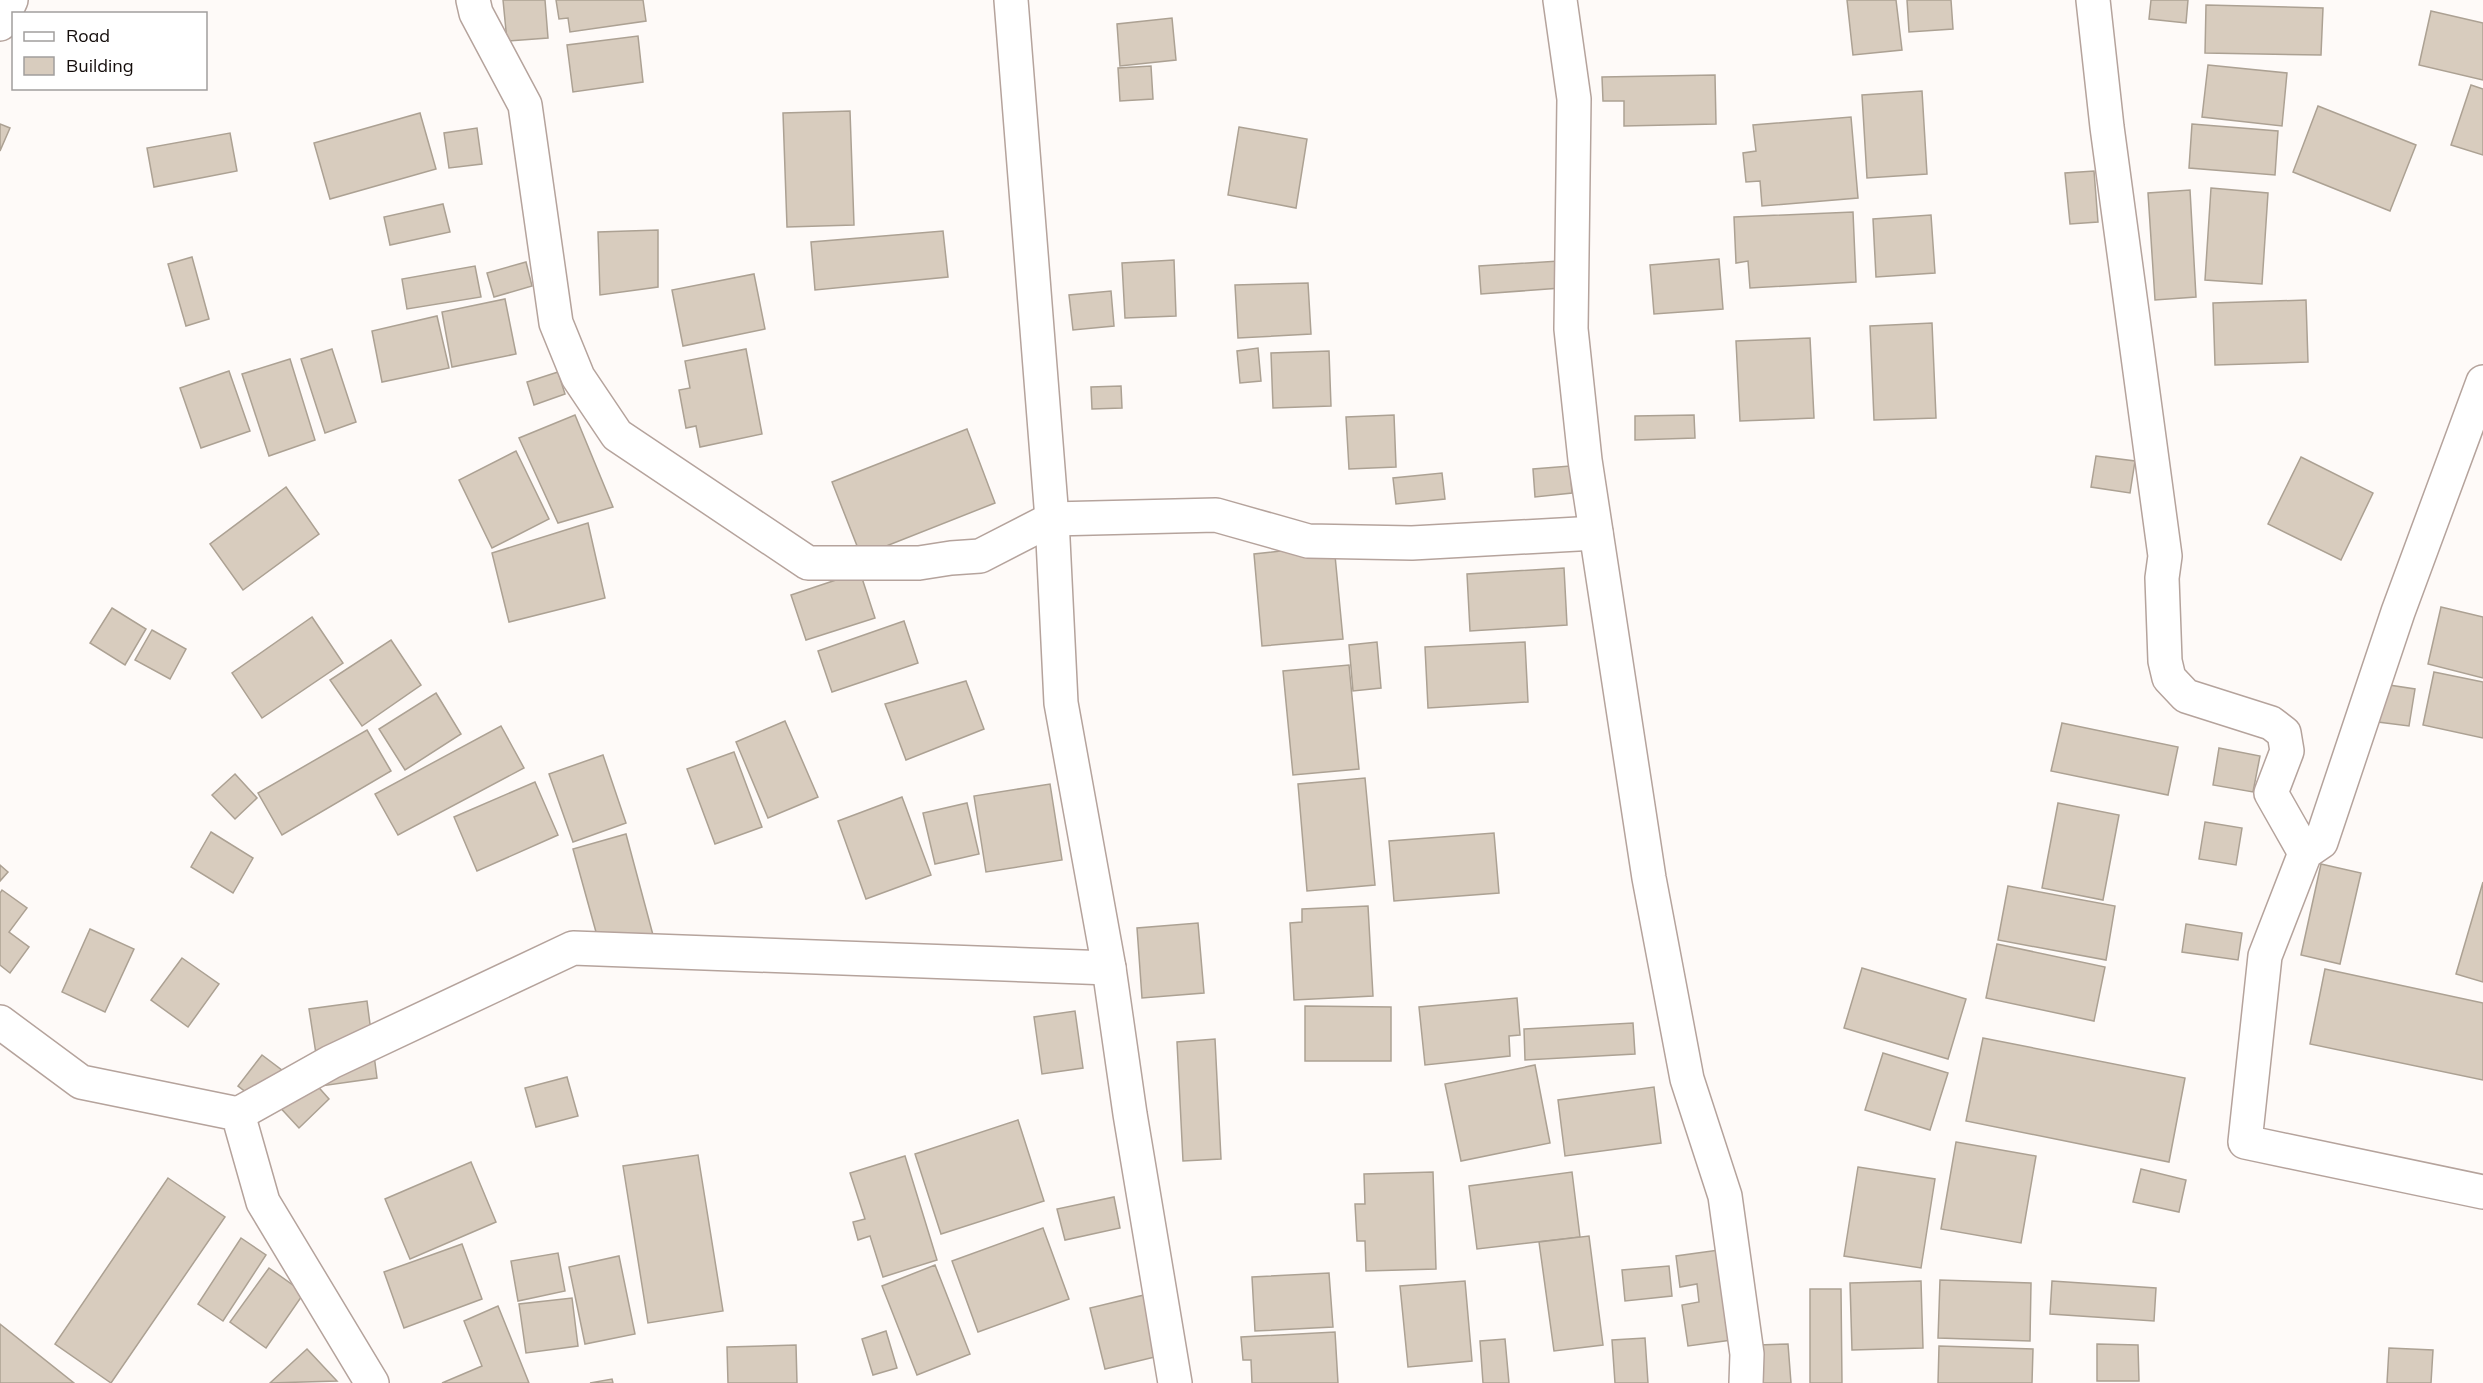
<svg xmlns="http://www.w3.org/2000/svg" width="2483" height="1383" font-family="Mulish,sans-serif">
<rect width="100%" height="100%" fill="#fefaf8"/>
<g fill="#d8ccbe" stroke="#aca193" stroke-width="1.5">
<polygon points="503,0 545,0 548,38 507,41"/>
<polygon points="556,0 643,0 646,21 570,32 568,18 559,19"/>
<polygon points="1847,0 1896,0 1902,50 1853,55"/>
<polygon points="1907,0 1951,0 1953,29 1909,32"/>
<polygon points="2151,0 2188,0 2186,23 2149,19"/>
<polygon points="2206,5 2323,8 2321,55 2205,53"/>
<polygon points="2431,11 2483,23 2483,80 2419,65"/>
<polygon points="1172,18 1176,60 1120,66 1117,24"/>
<polygon points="638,36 643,82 573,92 567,45"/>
<polygon points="2208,65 2287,73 2282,126 2202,117"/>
<polygon points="1151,66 1153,99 1120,101 1118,68"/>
<polygon points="1715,75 1716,124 1624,126 1624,101 1603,101 1602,77"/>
<polygon points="2471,85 2483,89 2483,155 2451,145"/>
<polygon points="1922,91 1927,174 1867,178 1862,95"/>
<polygon points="2318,106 2416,145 2390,211 2293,172"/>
<polygon points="850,111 854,225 787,227 783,113"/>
<polygon points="420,113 436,169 330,199 314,143"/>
<polygon points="1851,117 1858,198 1762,206 1760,181 1746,182 1743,153 1756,151 1753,125"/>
<polygon points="0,124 10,128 0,151"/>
<polygon points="2192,124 2278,131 2275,175 2189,168"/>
<polygon points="1239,127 1307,139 1296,208 1228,195"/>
<polygon points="477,128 482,164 449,168 444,133"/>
<polygon points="230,133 237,171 154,187 147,148"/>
<polygon points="2094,171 2098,222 2070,224 2065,173"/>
<polygon points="2211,188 2268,193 2262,284 2205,280"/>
<polygon points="2190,190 2196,297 2155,300 2148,193"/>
<polygon points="443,204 450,232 390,245 384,217"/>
<polygon points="1853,212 1856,282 1750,288 1748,261 1736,263 1734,217"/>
<polygon points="1931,215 1935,273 1876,277 1873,219"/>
<polygon points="658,230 658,287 600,295 598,232"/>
<polygon points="943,231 948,277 815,290 811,242"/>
<polygon points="192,257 209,319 186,326 168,264"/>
<polygon points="1719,259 1723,309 1654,314 1650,265"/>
<polygon points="1174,260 1176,316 1125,318 1122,263"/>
<polygon points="1559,261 1561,288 1481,294 1479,266"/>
<polygon points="526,262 532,286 494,297 487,273"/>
<polygon points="475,266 481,297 407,309 402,279"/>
<polygon points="754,274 765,329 683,346 672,290"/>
<polygon points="1308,283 1311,334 1238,338 1235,285"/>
<polygon points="1111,291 1114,326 1073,330 1069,295"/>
<polygon points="505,299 516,354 452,367 442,312"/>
<polygon points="2306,300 2308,362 2215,365 2213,303"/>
<polygon points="437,316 449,368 382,382 372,331"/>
<polygon points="1932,323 1936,418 1874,420 1870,326"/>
<polygon points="1810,338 1814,418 1740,421 1736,341"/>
<polygon points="1258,348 1261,381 1240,383 1237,351"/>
<polygon points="332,349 356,422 325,433 301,359"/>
<polygon points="746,349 762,434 700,447 696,426 686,428 679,390 690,388 685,361"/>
<polygon points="1329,351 1331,406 1273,408 1271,353"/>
<polygon points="290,359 315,440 269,456 242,374"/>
<polygon points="229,371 250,431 201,448 180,388"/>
<polygon points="558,372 565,394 534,405 527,382"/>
<polygon points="1121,386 1122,408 1092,409 1091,387"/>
<polygon points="575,415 613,507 558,523 519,438"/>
<polygon points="1394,415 1396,467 1349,469 1346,417"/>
<polygon points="1694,415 1695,438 1635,440 1635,416"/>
<polygon points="967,429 995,503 861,556 832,482"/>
<polygon points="516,451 549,519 492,548 459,480"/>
<polygon points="2096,456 2135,461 2130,493 2091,487"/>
<polygon points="2301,457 2373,493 2341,560 2268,524"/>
<polygon points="1570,466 1572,493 1535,497 1533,469"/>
<polygon points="1442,473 1445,499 1396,504 1393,478"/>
<polygon points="286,487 319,534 243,590 210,544"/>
<polygon points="588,523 605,598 509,622 492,553"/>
<polygon points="1334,545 1343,639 1262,646 1254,554"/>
<polygon points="1564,568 1567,625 1470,631 1467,574"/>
<polygon points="860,572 875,618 806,640 791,595"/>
<polygon points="2441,607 2483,617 2483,678 2428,664"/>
<polygon points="112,608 146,629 125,665 90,643"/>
<polygon points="312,617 343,663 262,718 232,673"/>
<polygon points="904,621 918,663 832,692 818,651"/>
<polygon points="152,630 186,649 170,679 135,660"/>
<polygon points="391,640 421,685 362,726 330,680"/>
<polygon points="1377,642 1381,688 1353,691 1349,645"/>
<polygon points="1525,642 1528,702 1428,708 1425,647"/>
<polygon points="1349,665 1359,769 1293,775 1283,671"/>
<polygon points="2434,672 2483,682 2483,738 2423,725"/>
<polygon points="966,681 984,729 906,760 885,704"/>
<polygon points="2376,683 2415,689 2409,726 2370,721"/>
<polygon points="436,693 461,734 405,770 379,729"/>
<polygon points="785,721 818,797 768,818 736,742"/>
<polygon points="2062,723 2178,747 2168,795 2051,771"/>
<polygon points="501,726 524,768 398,835 375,794"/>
<polygon points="367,730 391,771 282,835 258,793"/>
<polygon points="2219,748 2260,756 2253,792 2213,785"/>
<polygon points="734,752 762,827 715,844 687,769"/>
<polygon points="603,755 626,823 573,842 549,774"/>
<polygon points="235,774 257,798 235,819 212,795"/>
<polygon points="1365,778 1375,885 1307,891 1298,784"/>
<polygon points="535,782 558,835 477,871 454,817"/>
<polygon points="1050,784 1062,860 986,872 974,796"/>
<polygon points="902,797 931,875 866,899 838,821"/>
<polygon points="967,803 979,854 935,864 923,813"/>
<polygon points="2058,803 2119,815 2103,900 2042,888"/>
<polygon points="2205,822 2242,828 2236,865 2199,859"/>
<polygon points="211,832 253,858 233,893 191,867"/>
<polygon points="1494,833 1499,893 1394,901 1389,841"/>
<polygon points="626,834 653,935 601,950 573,849"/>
<polygon points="2321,864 2361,873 2340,964 2301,955"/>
<polygon points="0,865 8,872 0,881"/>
<polygon points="2483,882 2483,982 2456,974"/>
<polygon points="2008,886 2115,906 2106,960 1998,940"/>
<polygon points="2,890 27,908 9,932 29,947 10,973 0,965 0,893"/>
<polygon points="1368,906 1373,996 1294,1000 1290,923 1302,922 1302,909"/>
<polygon points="1198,923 1204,993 1142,998 1137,928"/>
<polygon points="2186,924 2242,933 2238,960 2182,952"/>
<polygon points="90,929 134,949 105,1012 62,992"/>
<polygon points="1997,944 2105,967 2094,1021 1986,998"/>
<polygon points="182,958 219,984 188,1027 151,1000"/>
<polygon points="1862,968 1966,999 1948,1059 1844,1028"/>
<polygon points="2325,969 2483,1003 2483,1080 2310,1044"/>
<polygon points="1517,998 1520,1035 1509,1036 1510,1056 1425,1065 1419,1007"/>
<polygon points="367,1001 377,1078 321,1086 309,1009"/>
<polygon points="1305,1006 1391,1007 1391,1061 1305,1061"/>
<polygon points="1075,1011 1083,1068 1042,1074 1034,1017"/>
<polygon points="1633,1023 1635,1054 1525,1060 1524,1029"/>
<polygon points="1983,1038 2185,1078 2169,1162 1966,1121"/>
<polygon points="1215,1039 1221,1159 1183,1161 1177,1042"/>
<polygon points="1883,1053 1948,1073 1930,1130 1865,1110"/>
<polygon points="262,1055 287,1074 264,1106 238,1086"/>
<polygon points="1535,1065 1550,1143 1461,1161 1445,1084"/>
<polygon points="306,1073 329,1099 299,1128 275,1102"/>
<polygon points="567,1077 578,1116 536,1127 525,1088"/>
<polygon points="1654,1087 1661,1143 1565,1156 1558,1100"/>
<polygon points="1018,1120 1044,1201 941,1234 915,1154"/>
<polygon points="1956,1142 2036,1156 2021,1243 1941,1229"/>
<polygon points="698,1155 723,1311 648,1323 623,1166"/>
<polygon points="905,1156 937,1260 883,1277 870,1236 858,1240 853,1222 865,1219 850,1173"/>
<polygon points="471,1162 496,1222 410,1259 385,1199"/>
<polygon points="1858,1167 1935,1179 1921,1268 1844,1256"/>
<polygon points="2141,1169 2186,1180 2179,1212 2133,1202"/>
<polygon points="1433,1172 1436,1269 1366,1271 1365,1241 1357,1241 1355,1204 1365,1204 1364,1174"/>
<polygon points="1572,1172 1580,1237 1477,1249 1469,1186"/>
<polygon points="168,1178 225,1217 111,1383 55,1344"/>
<polygon points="1114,1197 1120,1228 1065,1240 1057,1209"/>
<polygon points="1043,1228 1069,1299 978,1332 952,1261"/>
<polygon points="1589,1236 1603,1345 1554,1351 1539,1242"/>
<polygon points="241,1238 266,1255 223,1321 198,1304"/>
<polygon points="462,1244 482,1299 404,1328 384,1272"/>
<polygon points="1726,1249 1739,1339 1688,1346 1682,1305 1699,1302 1697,1284 1680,1287 1676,1256"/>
<polygon points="558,1253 565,1291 518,1301 511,1261"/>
<polygon points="619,1256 635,1334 585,1344 569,1267"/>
<polygon points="935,1265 970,1354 917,1375 882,1286"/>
<polygon points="1669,1266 1672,1296 1625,1301 1622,1270"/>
<polygon points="269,1268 304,1293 266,1348 230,1322"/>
<polygon points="1329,1273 1333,1327 1255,1331 1252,1277"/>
<polygon points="1940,1280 2031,1283 2030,1341 1938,1338"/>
<polygon points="1465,1281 1472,1361 1408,1367 1400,1286"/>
<polygon points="1921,1281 1923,1348 1852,1350 1850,1283"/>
<polygon points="2052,1281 2156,1288 2154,1321 2050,1314"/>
<polygon points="1810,1289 1841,1289 1842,1383 1810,1383"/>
<polygon points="1144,1295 1159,1356 1105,1369 1090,1308"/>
<polygon points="572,1298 578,1346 526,1353 519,1304"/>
<polygon points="498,1306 529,1383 442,1383 482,1366 464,1321"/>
<polygon points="0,1324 74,1383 0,1383"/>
<polygon points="886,1331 897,1368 873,1375 862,1339"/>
<polygon points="1335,1332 1338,1383 1252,1383 1251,1360 1243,1360 1241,1337"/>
<polygon points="1645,1338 1648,1383 1615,1383 1612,1340"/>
<polygon points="1505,1339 1509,1383 1483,1383 1480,1341"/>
<polygon points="1788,1344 1791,1383 1761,1383 1758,1345"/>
<polygon points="2097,1344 2138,1345 2139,1381 2097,1381"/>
<polygon points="796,1345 797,1383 728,1383 727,1347"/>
<polygon points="1939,1346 2033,1349 2032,1383 1938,1383"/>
<polygon points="2389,1348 2433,1350 2431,1383 2387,1383"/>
<polygon points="307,1349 337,1381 270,1383"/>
<polygon points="612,1379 613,1383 590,1383"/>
</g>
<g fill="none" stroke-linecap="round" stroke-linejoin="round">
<defs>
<g id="minor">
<polyline points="473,0 476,13 525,105 556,323 578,377 617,435 808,563 919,563 951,558 980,556 1052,519 1216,515 1308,541 1412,543 1596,533"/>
<polyline points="1011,0 1052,519 1061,703 1109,968 1130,1114 1175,1383"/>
<polyline points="1560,0 1574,99 1571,329 1585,460 1649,878 1687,1079 1725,1196 1747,1354 1746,1383"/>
<polyline points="2093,0 2107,127 2165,556 2162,578 2165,661 2169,678 2186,696 2271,723 2284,733 2287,751 2271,793 2305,853"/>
<polyline points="0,24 11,0"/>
<polyline points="2483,382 2398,612 2321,842 2305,853 2265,956 2245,1142 2483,1192"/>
<polyline points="0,1022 81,1082 238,1114 263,1202 372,1383"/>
<polyline points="238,1114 331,1062 573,948 1109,968"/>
</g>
</defs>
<use href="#minor" stroke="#b5a39c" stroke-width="36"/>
<use href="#minor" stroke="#fff" stroke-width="33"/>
</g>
<rect x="12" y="12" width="195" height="78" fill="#ffffff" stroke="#a19e9d" stroke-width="1.5"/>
<rect x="24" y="32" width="30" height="9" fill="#ffffff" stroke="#a19e9d" stroke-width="1.5"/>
<text x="66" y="42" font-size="18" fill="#140d0b">Road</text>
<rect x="24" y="57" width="30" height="18" fill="#d8ccbe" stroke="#a19e9d" stroke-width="1.5"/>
<text x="66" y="72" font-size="18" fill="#140d0b">Building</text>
</svg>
